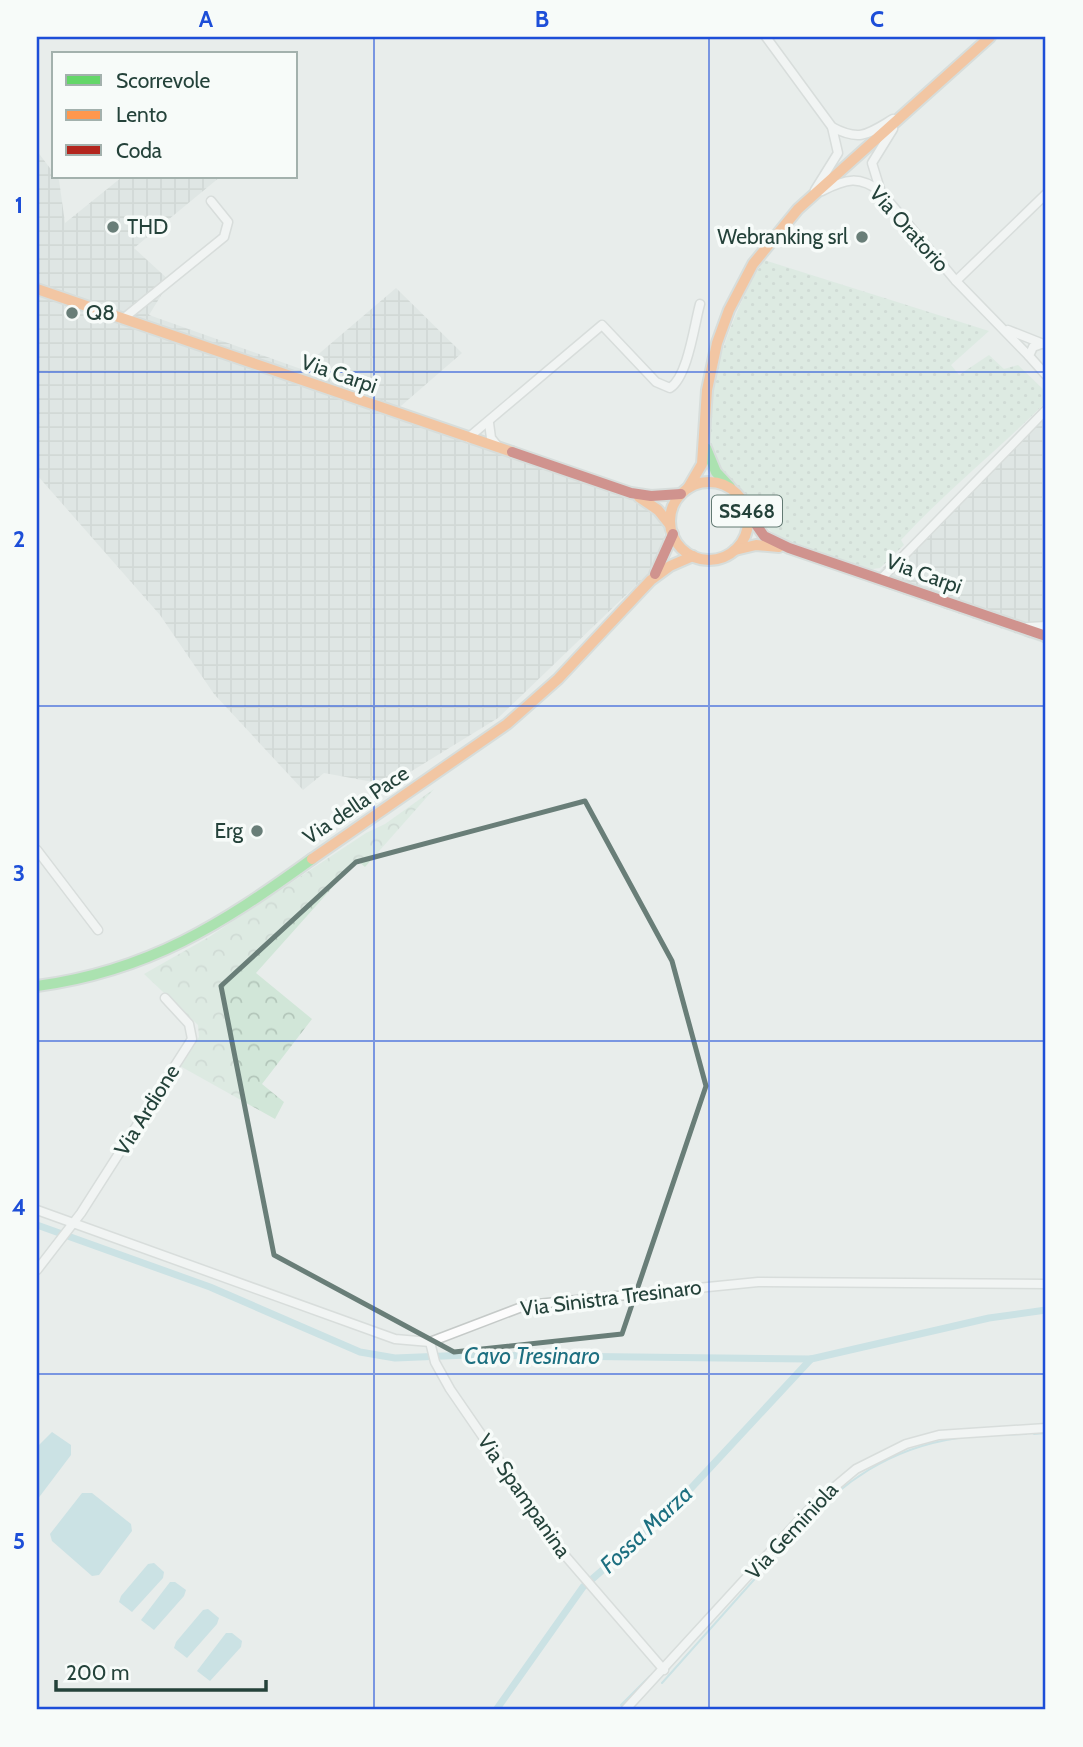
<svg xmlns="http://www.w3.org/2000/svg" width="1083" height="1747" font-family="Cabin,sans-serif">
<defs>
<pattern id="industrial-grid" width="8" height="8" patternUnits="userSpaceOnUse" patternTransform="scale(1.75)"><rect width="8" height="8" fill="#d6dedb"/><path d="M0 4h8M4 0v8" fill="none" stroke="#b8c0bd"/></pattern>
<pattern id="grass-dots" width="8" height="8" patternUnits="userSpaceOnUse" patternTransform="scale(1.75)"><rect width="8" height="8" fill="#d1e6d8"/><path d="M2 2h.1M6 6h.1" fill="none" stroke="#b3c6ba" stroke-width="1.8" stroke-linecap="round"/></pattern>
<pattern id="forest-crowns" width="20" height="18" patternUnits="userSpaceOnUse" patternTransform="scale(1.75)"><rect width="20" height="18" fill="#d1e6d8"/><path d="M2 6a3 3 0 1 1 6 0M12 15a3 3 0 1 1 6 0" fill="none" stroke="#b3c6ba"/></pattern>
</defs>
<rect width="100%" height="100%" fill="#e8edeb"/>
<g fill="url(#industrial-grid)">
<polygon points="37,151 59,180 65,223 122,177 220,177 134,248 170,281 149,315 301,369 396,288 462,353 394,412 634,500 653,510 664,525 664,547 651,571 498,718 389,785 324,773 303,790 214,694 160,615 37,475"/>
<polygon points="1046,413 1046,644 868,582"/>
</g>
<path fill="url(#grass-dots)" d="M764 260 989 331 951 365 959 375 989 355 1004 369 1018 365 1046 392V402C999 449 946 491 901 540L904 545 880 568 872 569C841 559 804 552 776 535 760 524 756 508 745 493 735 481 719 473 714 457 695 404 735 305 764 260Z"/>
<polygon fill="url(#forest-crowns)" points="434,789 365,867 357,860 256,973 312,1019 262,1084 284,1102 275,1119 180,1066 199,1037 198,1025 144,974 209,937 366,833 385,824"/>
<g fill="#a9d4db">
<polygon points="52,1432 71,1445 71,1455 37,1500 37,1447"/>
<polygon points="82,1493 92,1493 131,1524 132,1531 99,1575 92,1576 52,1541 50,1534"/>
<polygon points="154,1563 164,1572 163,1578 132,1612 119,1602 121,1596 148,1564"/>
<polygon points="170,1582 175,1582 186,1590 184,1596 154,1630 141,1620"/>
<polygon points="208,1609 219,1618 217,1624 187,1658 174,1648 176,1642 203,1610"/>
<polygon points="226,1633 232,1633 242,1641 241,1647 210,1681 197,1671"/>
</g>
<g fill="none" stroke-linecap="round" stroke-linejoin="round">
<g stroke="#a9d4db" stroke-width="2">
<polyline points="1034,1434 1046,1433"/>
<polyline points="994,1435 1026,1434"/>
<path d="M797 1532C841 1482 890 1448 958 1438"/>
<polyline points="662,1683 792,1537"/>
<polyline points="621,1705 650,1676"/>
</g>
<g stroke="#a9d4db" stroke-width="7">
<polyline points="37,1225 210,1287 360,1352 395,1358 468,1355 811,1359 989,1318 1046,1310"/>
<polyline points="496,1710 583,1587 667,1514 811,1359"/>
</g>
<defs>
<g id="street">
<path d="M766 37 832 127C860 142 868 134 893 119"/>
<polyline points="880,189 872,163 893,129"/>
<polyline points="815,190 838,153 832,127"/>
<path d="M822 191C846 179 859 175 881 192L956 281 1029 356"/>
<polyline points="956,281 1046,194"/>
<polyline points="124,318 224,237 228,222 211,201"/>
<polyline points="1008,330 1046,345"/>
<polyline points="1041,344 1033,347 1029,356 1046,375"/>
<polyline points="489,423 491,438 499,448"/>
<path d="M468 438 602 325 656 382 670 388C688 376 694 326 700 304"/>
<polyline points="881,579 1046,410"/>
<polyline points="1028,627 1046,626"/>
<polyline points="37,850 98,930"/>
<polyline points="37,1210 395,1339 430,1342 527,1305 758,1282 1046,1284"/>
<polyline points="37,1270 81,1213 192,1039 189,1024 165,998"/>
<polyline points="430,1342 435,1362 450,1389 562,1552 664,1670"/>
<polyline points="625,1710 813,1505 856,1469 906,1444 939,1435 1046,1428"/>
</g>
<g id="fast">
<polyline points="706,448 716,472 730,487"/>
<path d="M37 986C149 971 222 924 312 859"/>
</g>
<g id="slow">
<polyline points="37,289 512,452"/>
<circle cx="709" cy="521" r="39"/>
<polyline points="688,488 702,464 707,390 717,343 729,310 753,264 798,209 990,37"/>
<polyline points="639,497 658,510 670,525"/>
<polyline points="735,550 756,545 779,547"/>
<polyline points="312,859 507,724 558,679 651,580 670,566 693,556"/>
</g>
<g id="jam">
<polyline points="512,452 631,493 651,496 681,494"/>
<polyline points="748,513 764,536 789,548 1046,636"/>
<polyline points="655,574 673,534"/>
</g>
</defs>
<use href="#street" stroke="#c5cac8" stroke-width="11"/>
<use href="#fast" stroke="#c3cbc8" stroke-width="14"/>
<use href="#slow" stroke="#c3cbc8" stroke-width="14"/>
<use href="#jam" stroke="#c3cbc8" stroke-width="14"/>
<use href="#street" stroke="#fcfcfc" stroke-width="8"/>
<use href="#fast" stroke="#63d668" stroke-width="10"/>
<use href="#slow" stroke="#ff974d" stroke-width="10"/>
<use href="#jam" stroke="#b3261e" stroke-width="10"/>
</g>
<path d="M0 0H1083V1747H0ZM585 801 672 961 706 1086 622 1334 454 1352 274 1255 221 986 356 862Z" fill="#e8edeb" fill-opacity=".55" fill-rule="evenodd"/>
<path fill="none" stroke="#697e78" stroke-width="5" stroke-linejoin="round" d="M585 801 672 961 706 1086 622 1334 454 1352 274 1255 221 986 356 862Z"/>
<path fill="none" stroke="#1d4ed8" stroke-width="2" stroke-opacity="0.55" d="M374 37V1710M709 37V1710M37 372H1046M37 706H1046M37 1041H1046M37 1374H1046"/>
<g fill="#697e78" stroke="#f7fbf9" stroke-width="2.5">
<circle cx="113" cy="227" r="7"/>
<circle cx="862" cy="237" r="7"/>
<circle cx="72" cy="313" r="7"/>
<circle cx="257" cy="831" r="7"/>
</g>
<g text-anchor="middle" stroke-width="7" stroke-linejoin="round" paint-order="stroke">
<rect fill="#f7fbf9" stroke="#637a73" stroke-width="2" x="712" y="495.5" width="70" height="31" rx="5"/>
<g font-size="19" font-weight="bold" fill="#24423a">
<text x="747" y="518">SS468</text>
</g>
<g font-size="21" fill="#24423a" stroke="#f7fbf9" text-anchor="start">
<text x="127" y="234">THD</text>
<text x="848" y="244" text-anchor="end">Webranking srl</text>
<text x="86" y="320">Q8</text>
<text x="243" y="838" text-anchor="end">Erg</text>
</g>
<g font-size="21" fill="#24423a" stroke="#f7fbf9">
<text transform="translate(909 229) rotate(48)" y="7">Via Oratorio</text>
<text transform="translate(339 374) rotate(19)" y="7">Via Carpi</text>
<text transform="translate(924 574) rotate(20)" y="7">Via Carpi</text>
<text transform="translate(356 805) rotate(-34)" y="7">Via della Pace</text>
<text transform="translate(147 1110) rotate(-58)" y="7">Via Ardione</text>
<text transform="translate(611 1298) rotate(-7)" y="7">Via Sinistra Tresinaro</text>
<text transform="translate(524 1496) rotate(55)" y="7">Via Spampanina</text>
<text transform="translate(792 1531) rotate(-47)" y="7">Via Geminiola</text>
</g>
<g font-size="23" font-style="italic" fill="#1c6f80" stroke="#f7fbf9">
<text x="532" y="1364">Cavo Tresinaro</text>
<text transform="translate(646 1529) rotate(-43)" y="8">Fossa Marza</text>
</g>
</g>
<rect width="1083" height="1747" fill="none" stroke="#f7fbf9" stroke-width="77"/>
<rect x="52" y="52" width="245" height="126" fill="#f7fbf9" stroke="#a3b1ad" stroke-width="2"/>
<rect x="66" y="75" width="35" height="10" fill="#63d668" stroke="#a3b1ad" stroke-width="2"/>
<text x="116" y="88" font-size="21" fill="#24423a">Scorrevole</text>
<rect x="66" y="110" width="35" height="10" fill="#ff974d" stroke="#a3b1ad" stroke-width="2"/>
<text x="116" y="122" font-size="21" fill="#24423a">Lento</text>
<rect x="66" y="145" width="35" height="10" fill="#b3261e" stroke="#a3b1ad" stroke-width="2"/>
<text x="116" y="158" font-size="21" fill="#24423a">Coda</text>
<path d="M56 1680v10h210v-10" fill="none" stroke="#24423a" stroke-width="3.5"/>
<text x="66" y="1680" font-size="21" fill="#24423a" stroke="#f7fbf9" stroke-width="5" paint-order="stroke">200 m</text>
<rect x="38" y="38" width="1006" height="1670" fill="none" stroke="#1d4ed8" stroke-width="2.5"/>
<g font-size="23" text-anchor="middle" font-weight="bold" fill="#1d4ed8">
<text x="206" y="27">A</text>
<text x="542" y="27">B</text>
<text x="877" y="27">C</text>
<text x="19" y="213">1</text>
<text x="19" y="547">2</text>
<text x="19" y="881">3</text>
<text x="19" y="1215">4</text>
<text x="19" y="1549">5</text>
</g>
</svg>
